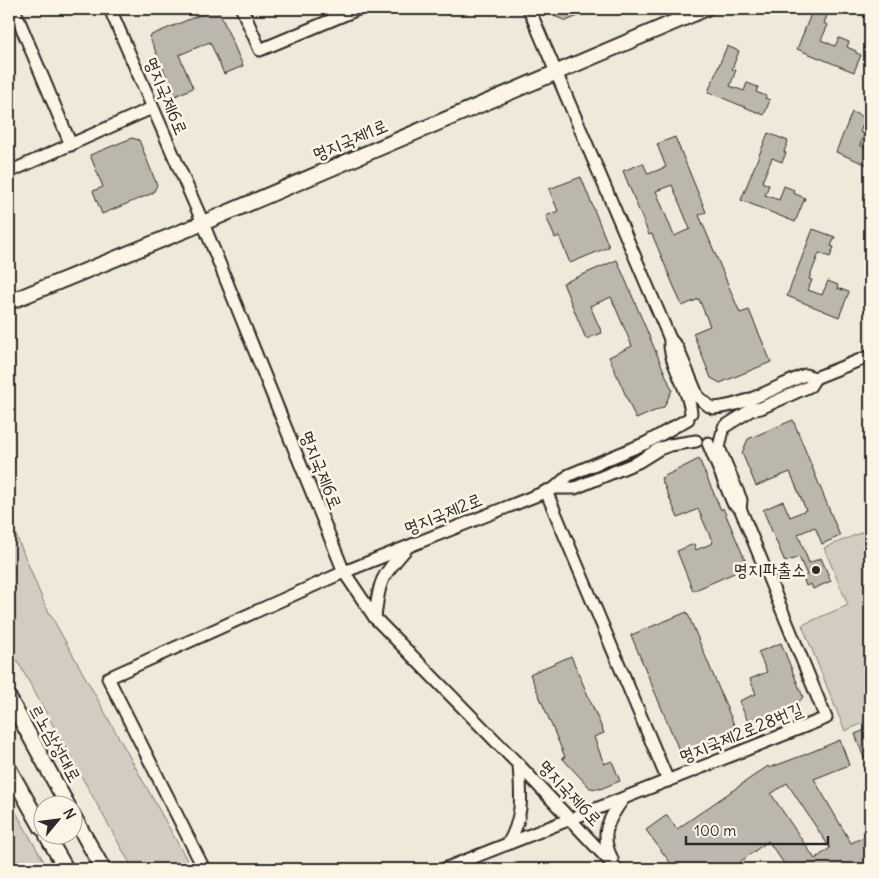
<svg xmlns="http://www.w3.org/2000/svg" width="879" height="878" font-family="Delius,'Poor Story',sans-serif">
<rect width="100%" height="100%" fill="#efe9da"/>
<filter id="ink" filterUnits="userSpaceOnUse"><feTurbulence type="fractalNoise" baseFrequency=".02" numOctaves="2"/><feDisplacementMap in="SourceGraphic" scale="10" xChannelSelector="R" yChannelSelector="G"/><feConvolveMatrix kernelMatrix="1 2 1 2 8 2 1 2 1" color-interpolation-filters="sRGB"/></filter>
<g filter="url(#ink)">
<g fill="#d2cdc0" stroke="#7e7c76">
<polygon points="9,518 44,603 192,869 133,869 9,646"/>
<polygon points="870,529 870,720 845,731 802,625 848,605 824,548"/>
<polygon points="9,800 48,869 9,869"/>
</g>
<g fill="#bcb7ac" stroke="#2b2b2b" fill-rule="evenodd">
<polygon points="214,9 218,9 243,66 224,74 210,42 179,55 193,88 175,96 149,36"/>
<polygon points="551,9 595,9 566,21 554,16"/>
<polygon points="813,9 830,9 824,23 828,25 821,40 835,46 839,38 849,42 847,47 856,51 856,53 861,55 854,72 797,49"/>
<polygon points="727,46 739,51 732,69 736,70 730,86 744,91 747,83 758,87 756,92 766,96 765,98 770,100 764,115 708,92"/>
<polygon points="852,112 866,118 860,132 865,134 860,145 870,150 870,166 836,152"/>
<polygon points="768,133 788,141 784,152 786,153 782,162 772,158 762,182 769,185 765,195 779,200 784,186 794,190 793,193 805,198 795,222 741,200"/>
<path d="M675 137 706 212 699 215 740 313 749 310 771 362 720 383 711 378 693 333 710 326 699 299 682 306 652 234 649 235 623 171 643 163 648 174 666 167 657 144ZM672 185 690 229 674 236 656 191Z"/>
<polygon points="132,138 139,140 157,185 153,193 102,214 93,191 103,187 90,155"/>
<polygon points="581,177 609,247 570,263 559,236 555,238 546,216 558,211 549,189"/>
<polygon points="813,229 835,237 831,246 834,247 830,257 819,253 809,279 812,280 808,290 822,295 828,281 838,285 837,288 849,292 839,317 787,296"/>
<polygon points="617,260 672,390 664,407 636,419 609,357 632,346 611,297 590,306 602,333 586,339 563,283"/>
<polygon points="793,420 840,536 822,544 815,527 798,534 809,563 821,558 831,581 813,589 811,584 806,586 803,577 807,575 799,557 785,562 763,510 783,501 790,517 806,510 790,472 756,486 742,453 748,439"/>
<polygon points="699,459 721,510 723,508 748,567 693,591 677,551 694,544 696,550 713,543 698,509 678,518 661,478"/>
<polygon points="687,612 737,732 686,754 679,750 631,635"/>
<polygon points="781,643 803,697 796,705 749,724 739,701 756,694 750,679 767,672 758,652"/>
<polygon points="571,656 604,733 594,737 604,764 612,761 620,781 600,789 590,788 562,758 565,757 530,674"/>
<polygon points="870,728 870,756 864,758 855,734"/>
<path d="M840 740 849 765 814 779 851 843 870 834V867L866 869H788L768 841 731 869H675L646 830 667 815 677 829 768 766 769 768 804 755ZM787 783 830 848 815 859 771 794Z"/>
</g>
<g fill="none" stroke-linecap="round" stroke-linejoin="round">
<defs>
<g id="minor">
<polyline points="14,9 71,145"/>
<polyline points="110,9 203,223 344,572 375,618 519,765 617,869"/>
<polyline points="242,9 260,50 358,9"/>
<polyline points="529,9 670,339"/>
<polyline points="9,172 152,108"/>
<polyline points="815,378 870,356"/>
<path d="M713 408C746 406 775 387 805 375L815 378 810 386 761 408 751 410 724 427"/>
<path d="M691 413C689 387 668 364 670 339L677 347 698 397 709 406"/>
<polyline points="688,419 646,443 569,475 555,488 575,488 638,462 659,449 670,445 696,441"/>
<polyline points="708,443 733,503 740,508 741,500 719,448 722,434"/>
<polyline points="546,491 668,781"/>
<path d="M375 618C379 580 381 577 406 549"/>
<path d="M508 844C524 817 521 795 519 765"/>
<path d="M612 859C599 834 608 820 623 799"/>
<polyline points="204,869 108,678 344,572 555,488"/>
<polyline points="444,869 826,718 740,508"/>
</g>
<g id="major">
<polyline points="9,302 203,223 705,9"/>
<polyline points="9,698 68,806"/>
<polyline points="9,769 42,828"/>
<polyline points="72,814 103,869"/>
<polyline points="47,836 66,869"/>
</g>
</defs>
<use href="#minor" stroke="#2b2b2b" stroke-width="15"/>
<use href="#major" stroke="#2b2b2b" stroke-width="18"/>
<use href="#minor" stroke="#fcf5e5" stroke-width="11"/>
<use href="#major" stroke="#fcf5e5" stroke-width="14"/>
</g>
</g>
<circle fill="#2b2b2b" stroke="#fcf5e5" stroke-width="2" cx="816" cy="570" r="5"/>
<g text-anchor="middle" stroke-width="5" stroke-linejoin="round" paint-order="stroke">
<g font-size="18" fill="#2b2b2b" stroke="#fcf5e5">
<text transform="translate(166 96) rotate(67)" y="6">명지국제6로</text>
<text transform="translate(350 140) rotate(-23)" y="6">명지국제1로</text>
<text transform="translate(321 470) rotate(68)" y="6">명지국제6로</text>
<text transform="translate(443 514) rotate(-22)" y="6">명지국제2로</text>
<text transform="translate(741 733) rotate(-22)" y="6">명지국제2로28번길</text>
<text transform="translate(55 743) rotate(61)" y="6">르노삼성대로</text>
<text transform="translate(570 793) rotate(47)" y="6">명지국제6로</text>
</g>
<g font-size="18" fill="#2b2b2b" stroke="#fcf5e5" text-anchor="end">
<text x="806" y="576">명지파출소</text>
</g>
</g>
<rect width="879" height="878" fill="none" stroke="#fcf5e5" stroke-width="30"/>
<rect x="15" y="15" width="849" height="848" fill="none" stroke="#2b2b2b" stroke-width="2" filter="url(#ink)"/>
<g transform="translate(58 820) rotate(61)"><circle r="24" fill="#fcf5e5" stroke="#a8a49b"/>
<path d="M0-4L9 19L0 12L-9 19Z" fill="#2b2b2b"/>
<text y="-8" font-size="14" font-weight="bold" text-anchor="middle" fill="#2b2b2b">N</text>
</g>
<path d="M686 836v8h142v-8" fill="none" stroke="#2b2b2b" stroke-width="2.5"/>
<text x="694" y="836" font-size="15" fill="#2b2b2b" stroke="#fcf5e5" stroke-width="4" paint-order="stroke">100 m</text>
</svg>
